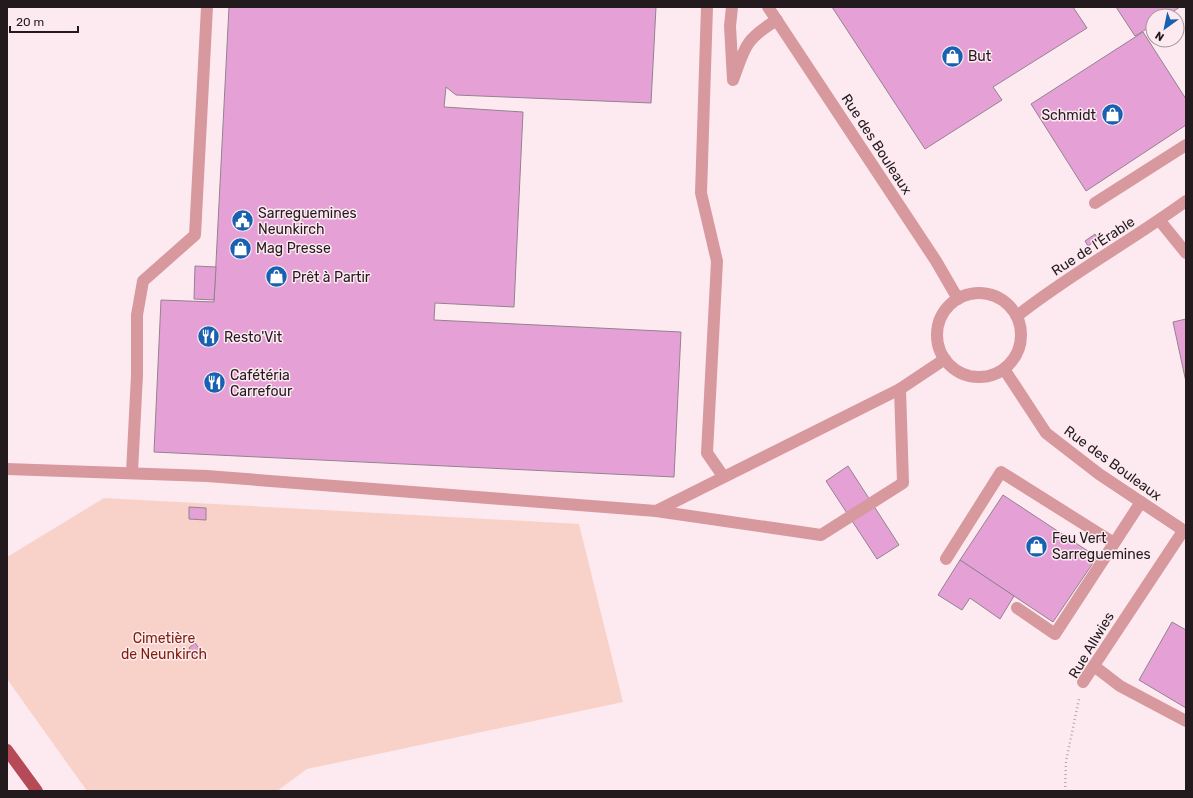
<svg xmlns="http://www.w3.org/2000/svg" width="1193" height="798" font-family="Rubik,sans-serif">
<rect width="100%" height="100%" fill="#fdeaf1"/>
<polygon fill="#f8d2c8" points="104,498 579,524 623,702 307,769 277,791 87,791 7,679 7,557"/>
<g fill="#e5a1d6" stroke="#93828f">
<polygon points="229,7 656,7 651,103 456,95 446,87 444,107 523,112 514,307 435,303 434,320 681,332 674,477 154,452 161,300 214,302"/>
<polygon points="832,7 1073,7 1087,28 993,87 1002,100 925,149"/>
<polygon points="1116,7 1180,7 1166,16 1153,16 1153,25 1135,36"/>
<polygon points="1143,32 1186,99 1186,125 1086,191 1031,104"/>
<polygon points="1095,234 1098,239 1088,246 1085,241"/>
<polygon points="195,266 216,267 214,300 194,299"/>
<polygon points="1186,319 1186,382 1173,322"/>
<polygon points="848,466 899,545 877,559 826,481"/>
<polygon points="1003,495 1097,557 1053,622 960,560"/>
<polygon points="189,507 206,508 206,520 189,519"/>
<polygon points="960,560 1014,596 1000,619 970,598 962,610 938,595"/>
<polygon points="1172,622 1186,630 1186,708 1139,680"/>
<polygon points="195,643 204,655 195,656 189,648"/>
</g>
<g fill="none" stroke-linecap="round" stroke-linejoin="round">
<polyline stroke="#b8a8ae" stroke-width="2.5" stroke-dasharray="1 3" stroke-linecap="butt" points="1065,791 1066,761 1079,699"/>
<g stroke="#d7999d" stroke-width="12">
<polyline points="707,7 701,193 717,261 707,453 723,476"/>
<path d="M732 7 730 26 733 80C745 47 745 39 777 20"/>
<polyline points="768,7 936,261 958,299"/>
<polyline points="1095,203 1186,145"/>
<polyline points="1160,221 1186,253"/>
<circle cx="979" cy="335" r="42"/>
<path d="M1017 316C1070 274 1131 241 1186 201"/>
<polyline points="1004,369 1046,433 1099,474 1186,532"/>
<polyline points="7,469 207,476 656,511 821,535 903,483 900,389"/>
<polyline points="132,472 137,375 137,315 143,281 195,235 207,7"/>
<polyline points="656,511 900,389 945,359"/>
<polyline points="946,559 1001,472 1114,543"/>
<polyline points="1017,608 1055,634 1141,502"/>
<polyline points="1094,666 1120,686 1186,721"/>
<polyline points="1083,682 1183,531"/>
</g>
<polyline stroke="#b64a59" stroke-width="12" points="7,750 37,791"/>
</g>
<defs>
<symbol id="shop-disc" viewBox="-11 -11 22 22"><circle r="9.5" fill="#1861b0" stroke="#fdeaf1"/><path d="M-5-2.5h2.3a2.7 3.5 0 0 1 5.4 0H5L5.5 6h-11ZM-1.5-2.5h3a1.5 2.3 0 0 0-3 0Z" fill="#fff"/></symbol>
<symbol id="civic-disc" viewBox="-11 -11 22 22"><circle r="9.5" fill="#1861b0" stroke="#fdeaf1"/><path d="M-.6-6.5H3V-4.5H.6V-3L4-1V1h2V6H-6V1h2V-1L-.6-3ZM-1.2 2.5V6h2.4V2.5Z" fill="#fff"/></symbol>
<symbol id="restaurant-disc" viewBox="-11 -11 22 22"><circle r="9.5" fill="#1861b0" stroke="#fdeaf1"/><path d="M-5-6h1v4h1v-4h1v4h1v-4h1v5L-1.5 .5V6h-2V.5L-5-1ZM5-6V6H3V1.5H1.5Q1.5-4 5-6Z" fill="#fff"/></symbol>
</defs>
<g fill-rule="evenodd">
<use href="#shop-disc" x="940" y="44" width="25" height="25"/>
<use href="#shop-disc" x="1100" y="102" width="25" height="25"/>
<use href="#civic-disc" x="230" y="208" width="25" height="25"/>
<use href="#shop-disc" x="228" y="236" width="25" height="25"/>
<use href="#shop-disc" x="264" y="264" width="25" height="25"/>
<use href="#restaurant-disc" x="196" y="324" width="25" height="25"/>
<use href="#restaurant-disc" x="202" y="370" width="25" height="25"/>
<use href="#shop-disc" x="1024" y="534" width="25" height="25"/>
</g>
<g text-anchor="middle" stroke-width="3" stroke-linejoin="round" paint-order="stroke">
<g font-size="14" fill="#221a1d" stroke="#fdeaf1" text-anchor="start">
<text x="968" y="61">But</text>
<text x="1096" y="120" text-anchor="end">Schmidt</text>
<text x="258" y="218">Sarreguemines<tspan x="258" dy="16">Neunkirch</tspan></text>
<text x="256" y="253">Mag Presse</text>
<text x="292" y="282">Prêt à Partir</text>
<text x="224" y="342">Resto'Vit</text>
<text x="230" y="380">Cafétéria<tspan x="230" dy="16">Carrefour</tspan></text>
<text x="1052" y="543">Feu Vert<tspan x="1052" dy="16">Sarreguemines</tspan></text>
</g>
<g font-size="14" fill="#221a1d" stroke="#fdeaf1">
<text transform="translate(877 144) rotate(57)" y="5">Rue des Bouleaux</text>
<text transform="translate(1093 246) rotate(-33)" y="5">Rue de l'Érable</text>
<text transform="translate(1113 463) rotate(36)" y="5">Rue des Bouleaux</text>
<text transform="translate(1091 645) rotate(-59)" y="5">Rue Allwies</text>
</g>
<g font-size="14" fill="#7f1f05" stroke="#fdeaf1">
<text x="164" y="643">Cimetière<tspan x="164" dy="16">de Neunkirch</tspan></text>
</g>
</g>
<rect width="1193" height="798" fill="none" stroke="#221a1d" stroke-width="16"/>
<g transform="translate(1165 28) rotate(213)"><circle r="19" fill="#fdeaf1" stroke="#a5979c"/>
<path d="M0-3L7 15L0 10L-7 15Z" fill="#1861b0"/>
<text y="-6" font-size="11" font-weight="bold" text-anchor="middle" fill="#221a1d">N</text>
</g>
<path d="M10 26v6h68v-6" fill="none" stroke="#221a1d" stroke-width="2"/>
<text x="16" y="26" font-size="12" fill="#221a1d" stroke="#fdeaf1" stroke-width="3" paint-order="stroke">20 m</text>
</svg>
